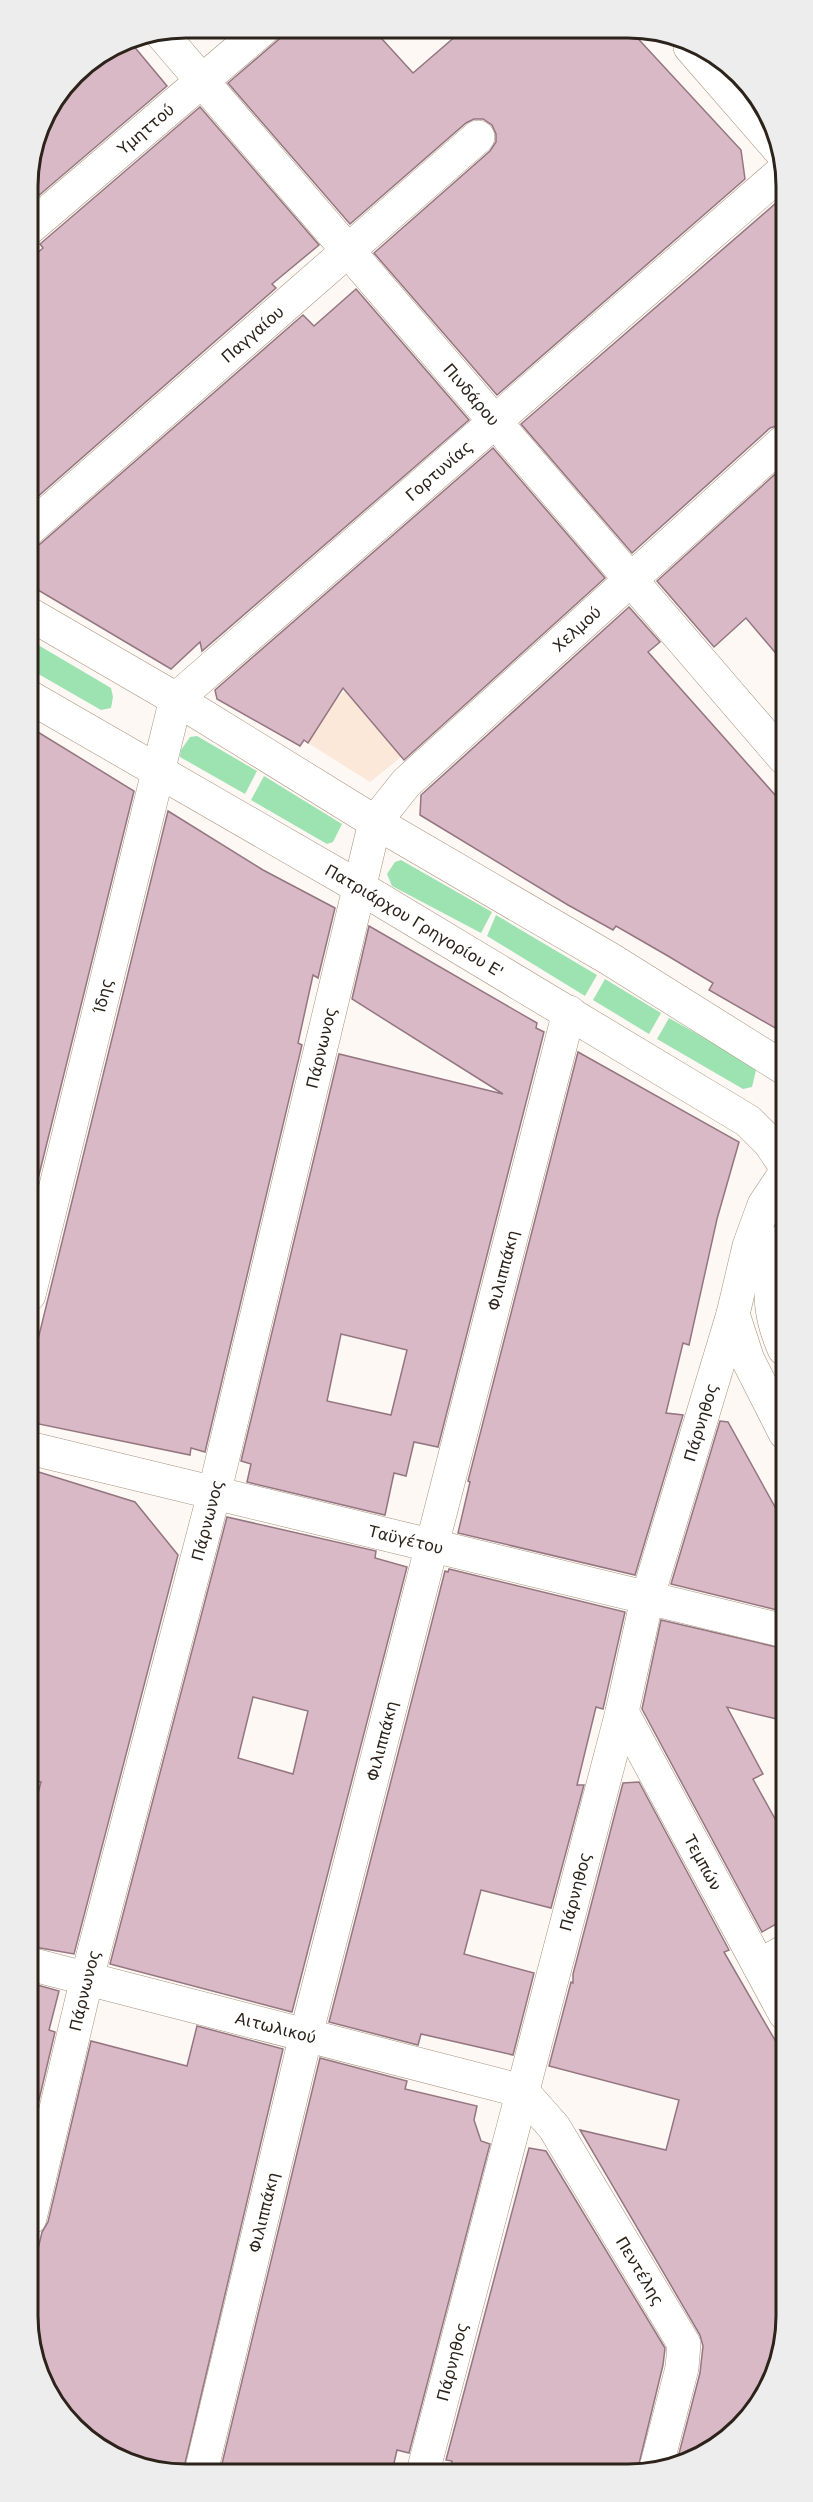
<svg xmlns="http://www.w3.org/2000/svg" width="813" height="2502" font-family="'DejaVu Sans',sans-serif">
<rect width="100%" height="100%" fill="#fdf8f3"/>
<polygon fill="#fbe8d8" points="345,691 401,757 370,782 308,743 330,707"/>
<g fill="#9de3b1">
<polygon points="28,639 111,688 113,697 111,708 101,710 28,668"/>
<polygon points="197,736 257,771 245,794 180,757 181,750 190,737"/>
<polygon points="264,776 342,824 333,842 327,844 251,800"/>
<polygon points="401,860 492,912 481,933 392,886 387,874 395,862"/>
<polygon points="496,915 597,975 585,996 487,936"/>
<polygon points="605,979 661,1013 649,1034 593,1000"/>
<polygon points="669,1018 753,1065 756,1070 752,1087 743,1089 657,1039"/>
</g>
<g fill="#d9b9c5" stroke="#947681" stroke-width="1.5" fill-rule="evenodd">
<polygon points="292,28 372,28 413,73 464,29 630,30 741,150 745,179 497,395 374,253 490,151 496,142 496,134 492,125 483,119 474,119 466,123 350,224 228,83"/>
<polygon points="127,38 167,86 37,197 27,185 27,174 43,115 81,66"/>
<polygon points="200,107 319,245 272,284 276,288 28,505 27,262 43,248 40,244"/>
<polygon points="783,197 783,424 770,428 632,553 521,424"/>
<polygon points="356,289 469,420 202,651 200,642 171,669 28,584 28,548 40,544 303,315 314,326"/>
<polygon points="493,448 605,578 404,760 343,688 308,743 304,740 300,746 217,699 215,690"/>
<polygon points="783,467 783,533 784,663 746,618 714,647 657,581"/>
<polygon points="629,607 660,642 648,652 784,805 784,1033 709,990 713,983 668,956 616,926 613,930 568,905 420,815 421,795"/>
<polygon points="28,726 134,791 37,1183 29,1181 28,870 38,821 28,816"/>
<polygon points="168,811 263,870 335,908 318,978 313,975 298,1043 302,1045 205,1452 191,1448 190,1455 29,1422 29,1376"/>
<path d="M369 926 537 1023 536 1028 544 1032 438 1447 414 1442 406 1476 394 1473 385 1515 247 1482 251 1464 241 1461 339 1054 503 1094 352 999ZM341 1334 407 1350 391 1415 327 1401Z"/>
<polygon points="578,1052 739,1142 717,1219 689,1345 683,1343 666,1413 683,1415 635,1575 458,1533 470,1482 468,1481"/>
<polygon points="720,1421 728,1422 785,1525 785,1612 671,1584"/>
<polygon points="29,1469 135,1502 178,1555 74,1954 29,1946 29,1828 41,1782 29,1781"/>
<path d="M227 1517 376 1551 375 1558 407 1567 292 2012 110 1964ZM253 1697 308 1711 293 1774 238 1758Z"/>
<polygon points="449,1569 625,1612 603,1709 596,1707 577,1785 584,1785 551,1908 481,1890 464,1954 534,1973 513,2055 421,2034 418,2045 329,2022 445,1571 448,1572"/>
<polygon points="661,1620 785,1649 785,1721 727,1707 763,1774 753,1779 785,1837 785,1919 762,1932 642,1709"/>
<polygon points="639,1782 729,1950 724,1952 783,2054 777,2057 785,2070 786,2307 775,2354 779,2355 774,2377 747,2421 707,2454 676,2465 700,2373 703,2346 700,2335 580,2130 666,2150 679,2100 549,2066 571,1982 573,1983 573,1974 623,1783"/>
<polygon points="30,1983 59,1991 49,2030 55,2032 30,2138"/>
<polygon points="197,2026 283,2049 183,2472 155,2472 74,2429 30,2347 30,2283 42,2232 48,2222 91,2041 187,2066"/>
<polygon points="320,2058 407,2081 405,2089 477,2106 474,2120 481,2141 490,2144 409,2453 397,2450 392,2472 220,2472"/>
<polygon points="529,2148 546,2151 665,2348 663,2365 637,2472 450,2472 452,2461 446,2460"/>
</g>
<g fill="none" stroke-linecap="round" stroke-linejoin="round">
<defs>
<g id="street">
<path id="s1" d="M160 32 784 758"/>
<polyline points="690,47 783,154"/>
<path id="s2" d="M27 230 264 28"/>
<path id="s3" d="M28 530 478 137"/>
<polyline points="28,613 176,699 375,822 610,959 784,1068"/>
<path id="s4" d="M28 696 359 887 748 1121 769 1142 784 1164"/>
<path id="s5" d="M29 1295 176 699 783 171"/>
<path id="s6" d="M29 1448 785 1631"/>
<path id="s7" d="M622 1712 785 2014"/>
<path id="s8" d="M30 1964 522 2091 554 2127 684 2344 682 2368 655 2472"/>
<polyline points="759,1966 785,1951"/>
<path id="s9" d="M30 2218 87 1978 215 1490 375 822 406 783 783 442"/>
<path id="s10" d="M201 2472 306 2035 569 1012"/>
<path id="s11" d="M423 2472 622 1712 647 1599 733 1314"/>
</g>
<g id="secondary">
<polyline points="784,1175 764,1205 749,1246 733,1314 748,1360 785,1433"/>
<path d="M784 1240C779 1246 778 1254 776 1262 767 1293 771 1319 784 1349"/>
</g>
</defs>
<use href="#street" stroke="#a9927e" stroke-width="34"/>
<use href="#secondary" stroke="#a9927e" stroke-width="34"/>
<use href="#street" stroke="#fff" stroke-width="33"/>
<use href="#secondary" stroke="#fff" stroke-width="33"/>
</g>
<g text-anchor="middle" stroke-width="6" stroke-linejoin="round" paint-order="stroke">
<g font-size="16" fill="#2c231b" stroke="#fff">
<text dy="6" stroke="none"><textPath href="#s2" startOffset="156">Υμηττού</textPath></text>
<text dy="6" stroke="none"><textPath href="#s3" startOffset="298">Παγγαίου</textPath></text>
<text dy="6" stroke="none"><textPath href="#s1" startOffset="478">Πινδάρου</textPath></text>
<text dy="6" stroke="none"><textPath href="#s5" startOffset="962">Γορτυνίας</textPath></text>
<text dy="6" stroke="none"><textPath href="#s9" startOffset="1718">Χελμού</textPath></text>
<text dy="6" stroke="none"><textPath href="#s4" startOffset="447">Πατριάρχου Γρηγορίου Ε'</textPath></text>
<text dy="6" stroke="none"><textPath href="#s5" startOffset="308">Ίδης</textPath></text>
<text dy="6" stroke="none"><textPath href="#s9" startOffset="1206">Πάρνωνος</textPath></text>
<text dy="6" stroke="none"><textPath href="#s10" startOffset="1239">Φιλιππάκη</textPath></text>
<text dy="6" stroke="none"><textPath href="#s11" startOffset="1086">Πάρνηθος</textPath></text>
<text dy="6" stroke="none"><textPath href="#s9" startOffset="720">Πάρνωνος</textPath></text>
<text dy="6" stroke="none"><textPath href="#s6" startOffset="388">Ταϋγέτου</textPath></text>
<text dy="6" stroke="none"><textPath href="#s10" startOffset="753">Φιλιππάκη</textPath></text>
<text dy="6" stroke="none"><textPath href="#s7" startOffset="171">Τεμπών</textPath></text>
<text dy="6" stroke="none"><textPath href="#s11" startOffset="600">Πάρνηθος</textPath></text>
<text dy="6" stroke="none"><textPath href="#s9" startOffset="234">Πάρνωνος</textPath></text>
<text dy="6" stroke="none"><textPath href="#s8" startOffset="254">Αιτωλικού</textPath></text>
<text dy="6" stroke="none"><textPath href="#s10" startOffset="267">Φιλιππάκη</textPath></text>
<text dy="6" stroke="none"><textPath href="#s8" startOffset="724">Πεντέλης</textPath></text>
<text dy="6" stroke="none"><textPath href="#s11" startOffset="114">Πάρνηθος</textPath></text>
</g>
</g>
<path d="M0 0H813V2502H0ZM186 38H628A148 148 0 0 1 776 186V2316A148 148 0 0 1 628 2464H186A148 148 0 0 1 38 2316V186A148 148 0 0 1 186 38Z" fill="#eeeded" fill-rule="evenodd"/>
<path fill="none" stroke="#2c231b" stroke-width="3" d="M186 38H628A148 148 0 0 1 776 186V2316A148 148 0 0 1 628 2464H186A148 148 0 0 1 38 2316V186A148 148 0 0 1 186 38Z"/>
</svg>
